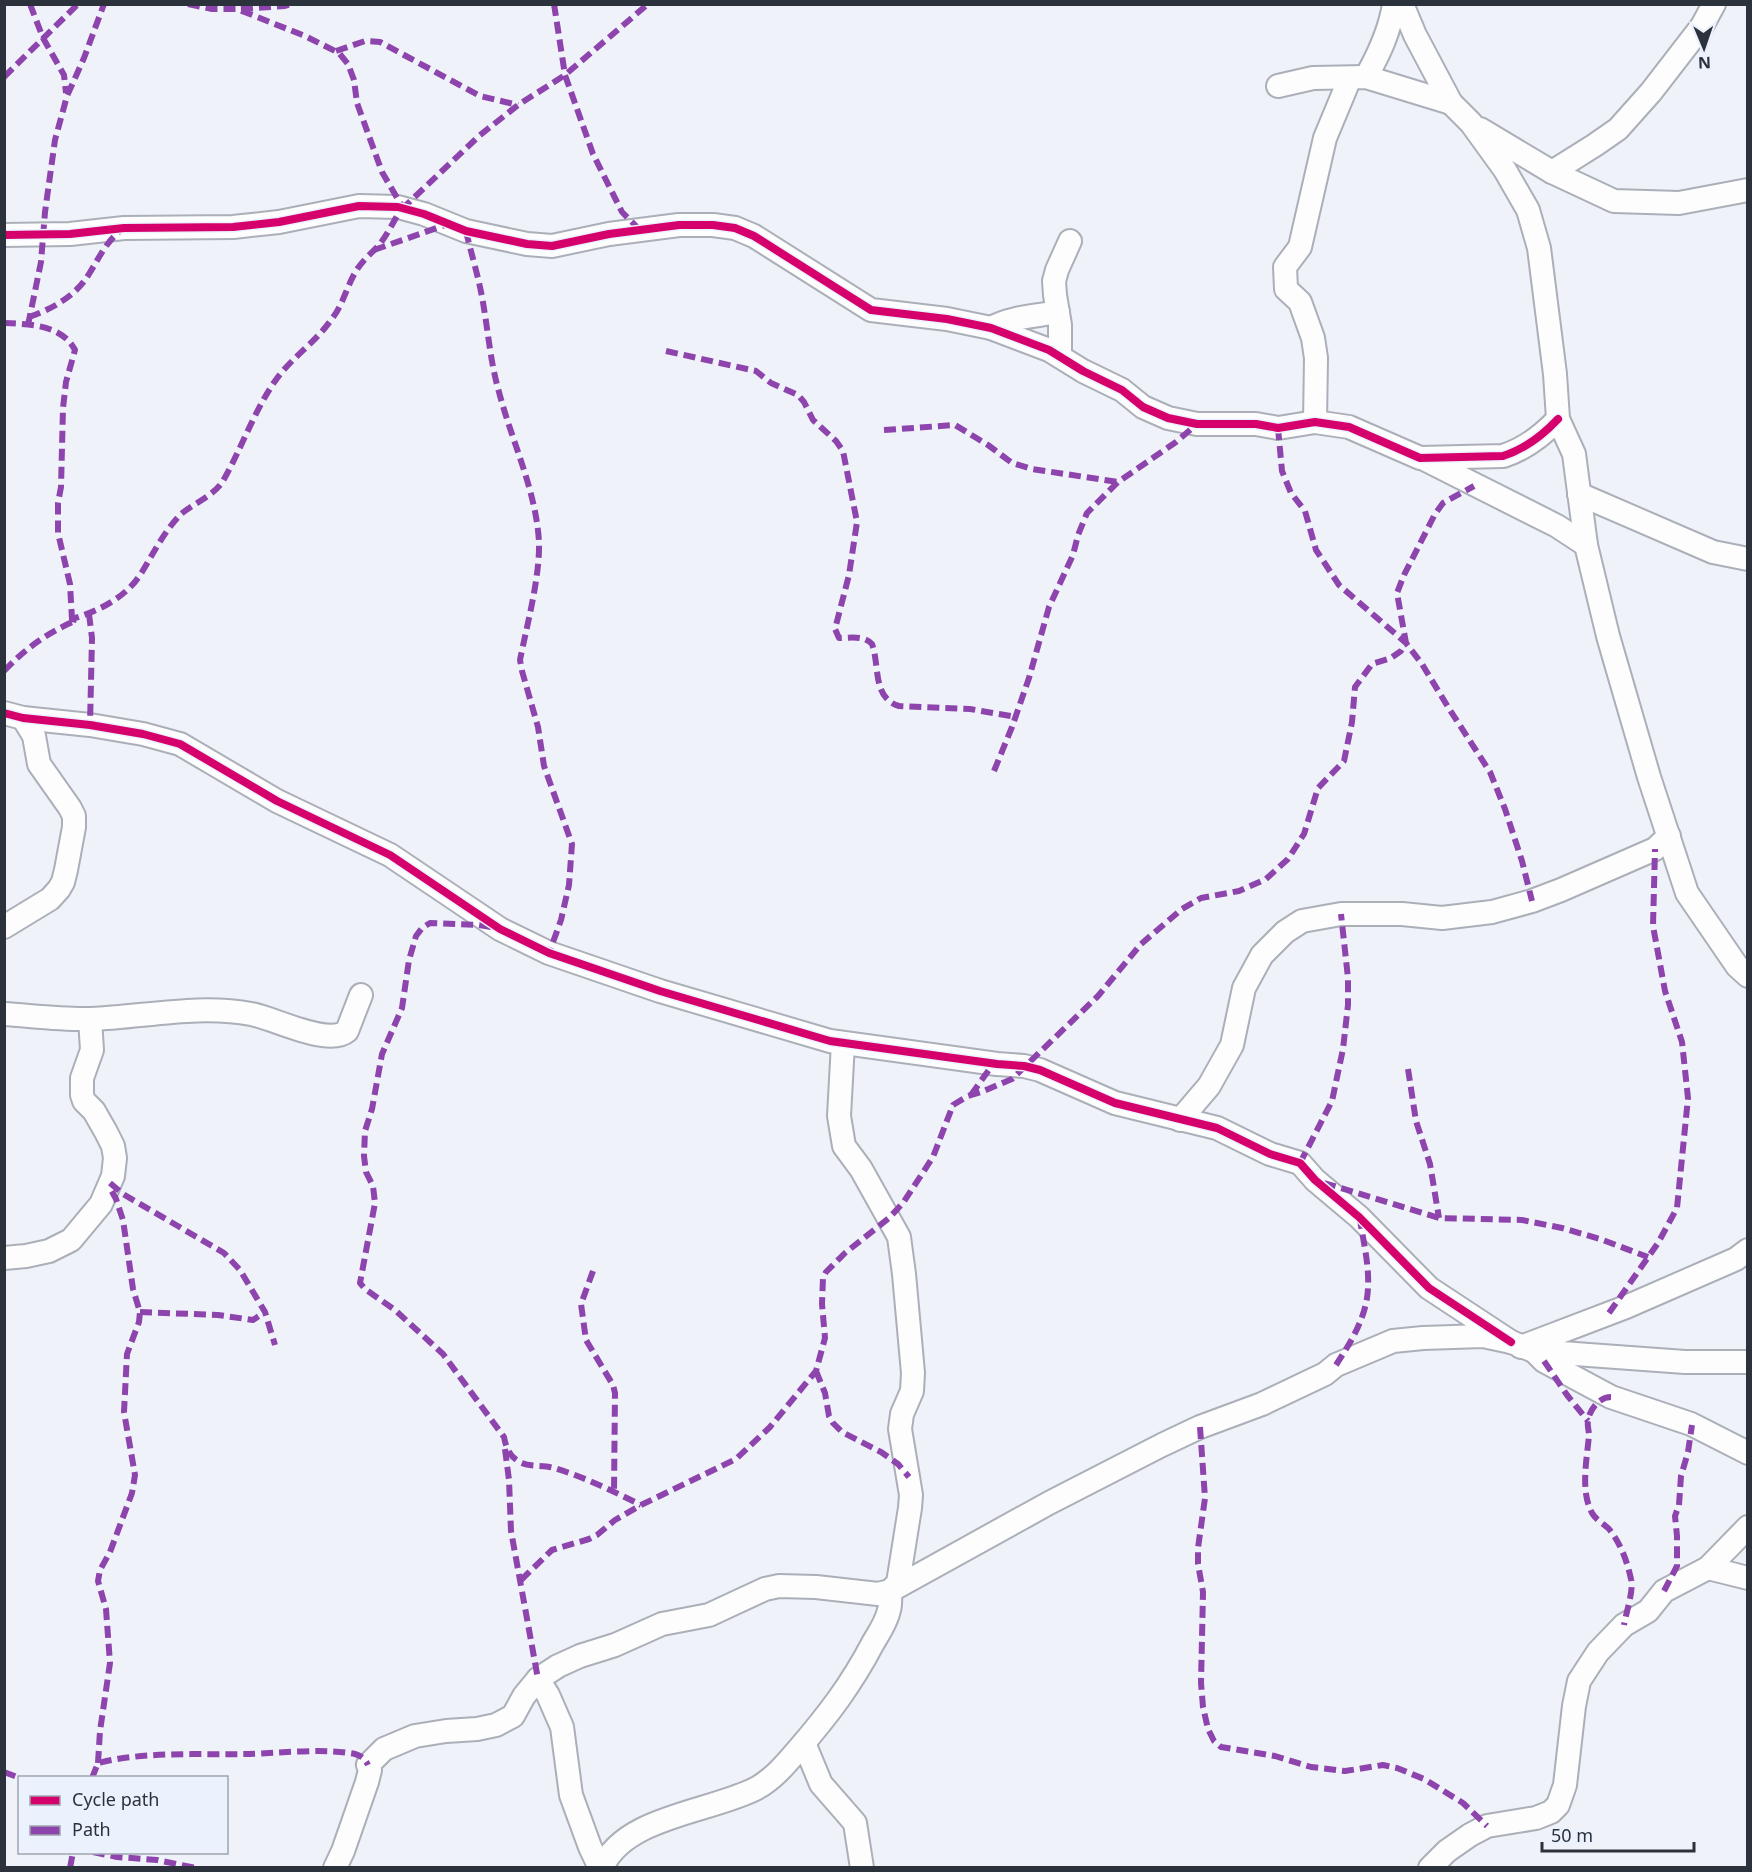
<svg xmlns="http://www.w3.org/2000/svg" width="1752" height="1872" font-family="'Noto Sans',sans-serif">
<rect width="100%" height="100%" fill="#eff2f9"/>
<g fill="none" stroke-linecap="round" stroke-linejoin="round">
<defs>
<g id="minor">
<polyline points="1402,4 1415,35 1451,103 1471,123 1505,170 1528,210 1539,248 1555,374 1558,419 1574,454 1586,545 1608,636 1649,777 1687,893 1737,966 1748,976"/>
<path d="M1366 77C1379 54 1390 31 1394 4"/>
<polyline points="1278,86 1313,78 1366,77 1451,103"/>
<polyline points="1480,129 1552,172 1614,201 1679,203 1748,190"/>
<polyline points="1552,172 1595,145 1618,129 1651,92 1702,26 1714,4"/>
<path d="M4 235 70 234 124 228 233 227 279 222 359 206 398 207 424 214 466 231 527 244 552 246 609 234 679 225H713L735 228 754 236 871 310 947 319 991 328 1049 350 1083 371 1122 390 1143 407 1168 418 1197 424H1256L1278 428 1315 422 1349 427 1420 458 1503 456C1525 449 1542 436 1558 419"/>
<path d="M991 328C1011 317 1036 316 1058 312"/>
<polyline points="1060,356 1060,325 1055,295 1054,281 1057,270 1070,241"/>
<polyline points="1315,422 1316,358 1313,338 1300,302 1286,289 1285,267 1300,247 1325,138 1350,78"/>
<polyline points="1422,458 1557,526 1586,545"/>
<polyline points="1579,494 1713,552 1748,559"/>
<polyline points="4,713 23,718 90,725 143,734 180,744 277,801 390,855 500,929 549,953 660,991 830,1041 997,1064 1024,1066 1040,1070 1115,1103 1217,1128 1270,1154 1300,1163 1315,1180 1359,1217 1429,1288 1511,1342"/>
<polyline points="4,927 50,899 59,889 63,882 66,870 74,827 74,816 70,808 39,764 34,736 23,718"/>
<path d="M4 1014C33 1016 63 1020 91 1019 144 1017 199 1004 251 1014 274 1018 328 1047 347 1031L361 995"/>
<polyline points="1180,1120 1209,1086 1232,1045 1244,988 1262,955 1285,932 1302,921 1341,914 1402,914 1442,918 1492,912 1532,901 1561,890 1655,849 1669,836"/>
<polyline points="4,1258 26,1256 49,1251 71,1240 101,1204 113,1176 115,1158 113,1146 106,1132 94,1111 84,1101 82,1095 82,1078 92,1050 90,1019"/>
<polyline points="1521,1347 1626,1307 1736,1259 1748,1250"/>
<polyline points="1534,1351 1544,1361 1611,1397 1691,1424 1748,1453"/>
<polyline points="1708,1568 1748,1578"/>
<polyline points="538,1679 548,1695 562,1727 571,1795 590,1847 600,1868"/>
<polyline points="804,1743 821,1784 855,1823 862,1868"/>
<polyline points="335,1868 343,1851 367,1782 370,1770 368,1765 384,1749 415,1736 446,1731 477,1729 496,1725 513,1716 524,1696 538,1679 558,1666 580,1656 615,1645 662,1624 709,1615 765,1589 779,1586 816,1587 878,1594 890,1591 1049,1503 1162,1445 1200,1427 1262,1404 1325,1374 1336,1365 1393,1341 1423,1338 1483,1336 1511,1342 1534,1351 1685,1362 1748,1362"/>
<path d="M602 1868C624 1816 712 1812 757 1788 773 1779 785 1765 797 1751 828 1715 851 1685 873 1643 879 1633 887 1621 889 1610 891 1604 890 1597 890 1591L898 1583 910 1508 911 1495 900 1429 902 1414 912 1391 913 1373 904 1274 899 1237 861 1169 844 1146 839 1116 843 1043"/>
<polyline points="1430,1868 1447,1851 1470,1835 1487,1826 1536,1818 1551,1812 1558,1805 1565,1785 1574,1706 1579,1681 1598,1652 1624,1625 1648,1611 1664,1591 1708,1568 1748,1527"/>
</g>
</defs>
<use href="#minor" stroke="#abafb8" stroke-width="26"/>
<use href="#minor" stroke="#fdfdfe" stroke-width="22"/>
<g stroke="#8e44ad" stroke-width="6" stroke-dasharray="12 6" stroke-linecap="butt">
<polyline points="30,4 43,38 64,75 66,93"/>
<polyline points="188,4 212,9 237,9 305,36 339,53 348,64 354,80 357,103 382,172 403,208"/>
<polyline points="554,4 565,75 593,154 622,212 640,230"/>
<polyline points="241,9 285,6 291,4"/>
<polyline points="336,51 365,41 380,42 480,96 518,105"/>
<polyline points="4,77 78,4"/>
<polyline points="401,208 403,208 479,136 518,105 565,75 648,4"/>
<path d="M466 231C471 253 478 275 482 297 488 329 490 361 499 392 512 442 536 490 539 542 540 577 527 625 520 660L522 671 538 727 544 766 572 844 569 885 561 920 549 953"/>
<polyline points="374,250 448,224"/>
<path d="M29 317C52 309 76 296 89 274 99 258 106 242 121 230"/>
<path d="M4 323C30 324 62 325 75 350L66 382 63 408 61 487 58 503V533L70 584 72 619"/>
<polyline points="28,325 41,262 45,212 55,140 67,96 84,58 104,4"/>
<path d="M666 351 756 371 771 383 798 395 804 402 813 420 836 441 843 451 857 522 849 575 835 629 839 638C851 638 863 635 872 644 880 666 872 698 899 706L970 709 1016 717"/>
<polyline points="1278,428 1282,471 1291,493 1305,511 1316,550 1339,585 1406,643 1422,664 1448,707 1490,772 1505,809 1522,861 1532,901"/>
<polyline points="884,430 955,425 988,445 1012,463 1032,469 1118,482"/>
<polyline points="89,614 92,638 90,725"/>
<path d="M4 671C26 648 47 633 77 620L72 619C99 611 127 597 142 572 154 552 164 532 180 515 192 504 214 496 223 481 242 448 257 403 281 373 297 354 317 340 331 320 344 304 347 284 358 268 364 259 373 252 380 244 388 233 394 221 401 209"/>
<polyline points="994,771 1012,727 1029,678 1049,607 1073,555 1078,535 1087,513 1118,482 1176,442 1197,424"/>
<path d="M491 927 479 925 430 923 422 928 416 936 409 960 402 1008 382 1054 372 1109 365 1131 364 1156 366 1172 373 1186 375 1203 360 1283 365 1289 395 1310 443 1354 504 1437C506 1448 510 1458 522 1463 531 1467 544 1465 554 1468 584 1477 613 1491 641 1505"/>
<polyline points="1408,1069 1416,1121 1430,1164 1439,1218"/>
<polyline points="971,1095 991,1067 997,1064"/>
<polyline points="1300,1163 1332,1101 1343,1049 1348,1005 1348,978 1341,914"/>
<polyline points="110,1183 123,1194 224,1253 240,1270 265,1312 275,1345"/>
<polyline points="1324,1183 1439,1218 1522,1220 1562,1228 1600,1239 1648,1257"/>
<polyline points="593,1271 581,1304 586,1340 613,1385 615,1393 614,1492"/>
<polyline points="140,1312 218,1315 253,1320 265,1312"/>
<polyline points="1609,1313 1658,1243 1677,1208 1688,1098 1682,1042 1665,991 1653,926 1655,849"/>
<polyline points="1544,1361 1567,1395 1588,1421"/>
<path d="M1336 1365C1349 1345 1363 1323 1367 1298 1371 1272 1364 1245 1360 1220"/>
<polyline points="816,1371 825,1393 829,1416 833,1423 842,1432 881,1452 898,1464 909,1477"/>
<path d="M1611 1397C1599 1397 1589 1410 1588 1421 1587 1426 1589 1431 1589 1435 1587 1459 1580 1491 1592 1513 1596 1520 1604 1524 1609 1529 1621 1544 1627 1561 1631 1579 1634 1590 1626 1613 1624 1625"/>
<polyline points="1200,1427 1205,1498 1198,1548 1198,1564 1203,1592 1201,1683 1203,1707 1208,1729 1214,1741 1221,1747 1275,1756 1311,1767 1345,1771 1383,1765 1397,1768 1424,1779 1463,1803 1487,1826"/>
<polyline points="505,1449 509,1480 511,1531 538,1679"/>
<polyline points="521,1580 552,1550 589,1539 597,1535 615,1520 641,1505 736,1459 770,1427 816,1371 825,1338 822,1304 823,1278 826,1272 845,1253 889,1218 903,1203 933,1157 953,1105 968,1096 981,1092 1012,1079 1098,996 1141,944 1182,909 1201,898 1239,891 1266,879 1288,859 1304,834 1318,788 1344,761 1352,722 1355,687 1372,664 1391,658 1401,651 1406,643 1397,593 1404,575 1435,514 1443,503 1474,486"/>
<polyline points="1664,1591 1677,1566 1677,1536 1675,1516 1679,1505 1681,1476 1688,1452 1692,1425"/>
<polyline points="98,1763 100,1731 110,1663 106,1609 98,1581 100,1570 110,1552 132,1493 135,1475 124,1412 127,1354 139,1322 140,1312 133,1289 123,1220 116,1199 109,1186"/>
<polyline points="4,1772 20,1778"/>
<path d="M92 1778 98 1763C146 1751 199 1755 249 1754 280 1753 325 1748 355 1754 362 1756 365 1759 368 1765"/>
<polyline points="93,1852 117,1857 157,1860 196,1868"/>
<polyline points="70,1868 73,1852"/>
</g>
<defs>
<g id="cycleway">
<path d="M4 235 70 234 124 228 233 227 279 222 359 206 398 207 424 214 466 231 527 244 552 246 609 234 679 225H713L735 228 754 236 871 310 947 319 991 328 1049 350 1083 371 1122 390 1143 407 1168 418 1197 424H1256L1278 428 1315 422 1349 427 1420 458 1503 456C1525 449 1542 436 1558 419"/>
<polyline points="4,713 23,718 90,725 143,734 180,744 277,801 390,855 500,929 549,953 660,991 830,1041 997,1064 1024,1066 1040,1070 1115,1103 1217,1128 1270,1154 1300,1163 1315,1180 1359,1217 1429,1288 1511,1342"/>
</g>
</defs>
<use href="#cycleway" stroke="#ebf1fd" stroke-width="11"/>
<use href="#cycleway" stroke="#d6006c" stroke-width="8"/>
</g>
<rect width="1752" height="1872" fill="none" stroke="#2c323c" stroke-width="12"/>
<rect x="18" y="1776" width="210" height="78" fill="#ebf1fd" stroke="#9fa5b0" stroke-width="1.5"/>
<rect x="30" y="1796" width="30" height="9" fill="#d6006c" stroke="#9fa5b0" stroke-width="1.5"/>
<text x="72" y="1806" font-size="18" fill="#2c323c">Cycle path</text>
<rect x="30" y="1826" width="30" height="9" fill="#8e44ad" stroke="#9fa5b0" stroke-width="1.5"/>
<text x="72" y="1836" font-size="18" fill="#2c323c">Path</text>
<g transform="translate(1704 48) rotate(178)" stroke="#ebf1fd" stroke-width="4.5" paint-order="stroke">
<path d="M0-4.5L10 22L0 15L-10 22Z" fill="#2c323c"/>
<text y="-9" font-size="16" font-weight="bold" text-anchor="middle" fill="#2c323c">N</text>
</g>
<path d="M1542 1842v9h152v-9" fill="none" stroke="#2c323c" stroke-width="3"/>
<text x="1551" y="1842" font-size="18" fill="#2c323c" stroke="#ebf1fd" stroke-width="4.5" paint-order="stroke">50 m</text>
</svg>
